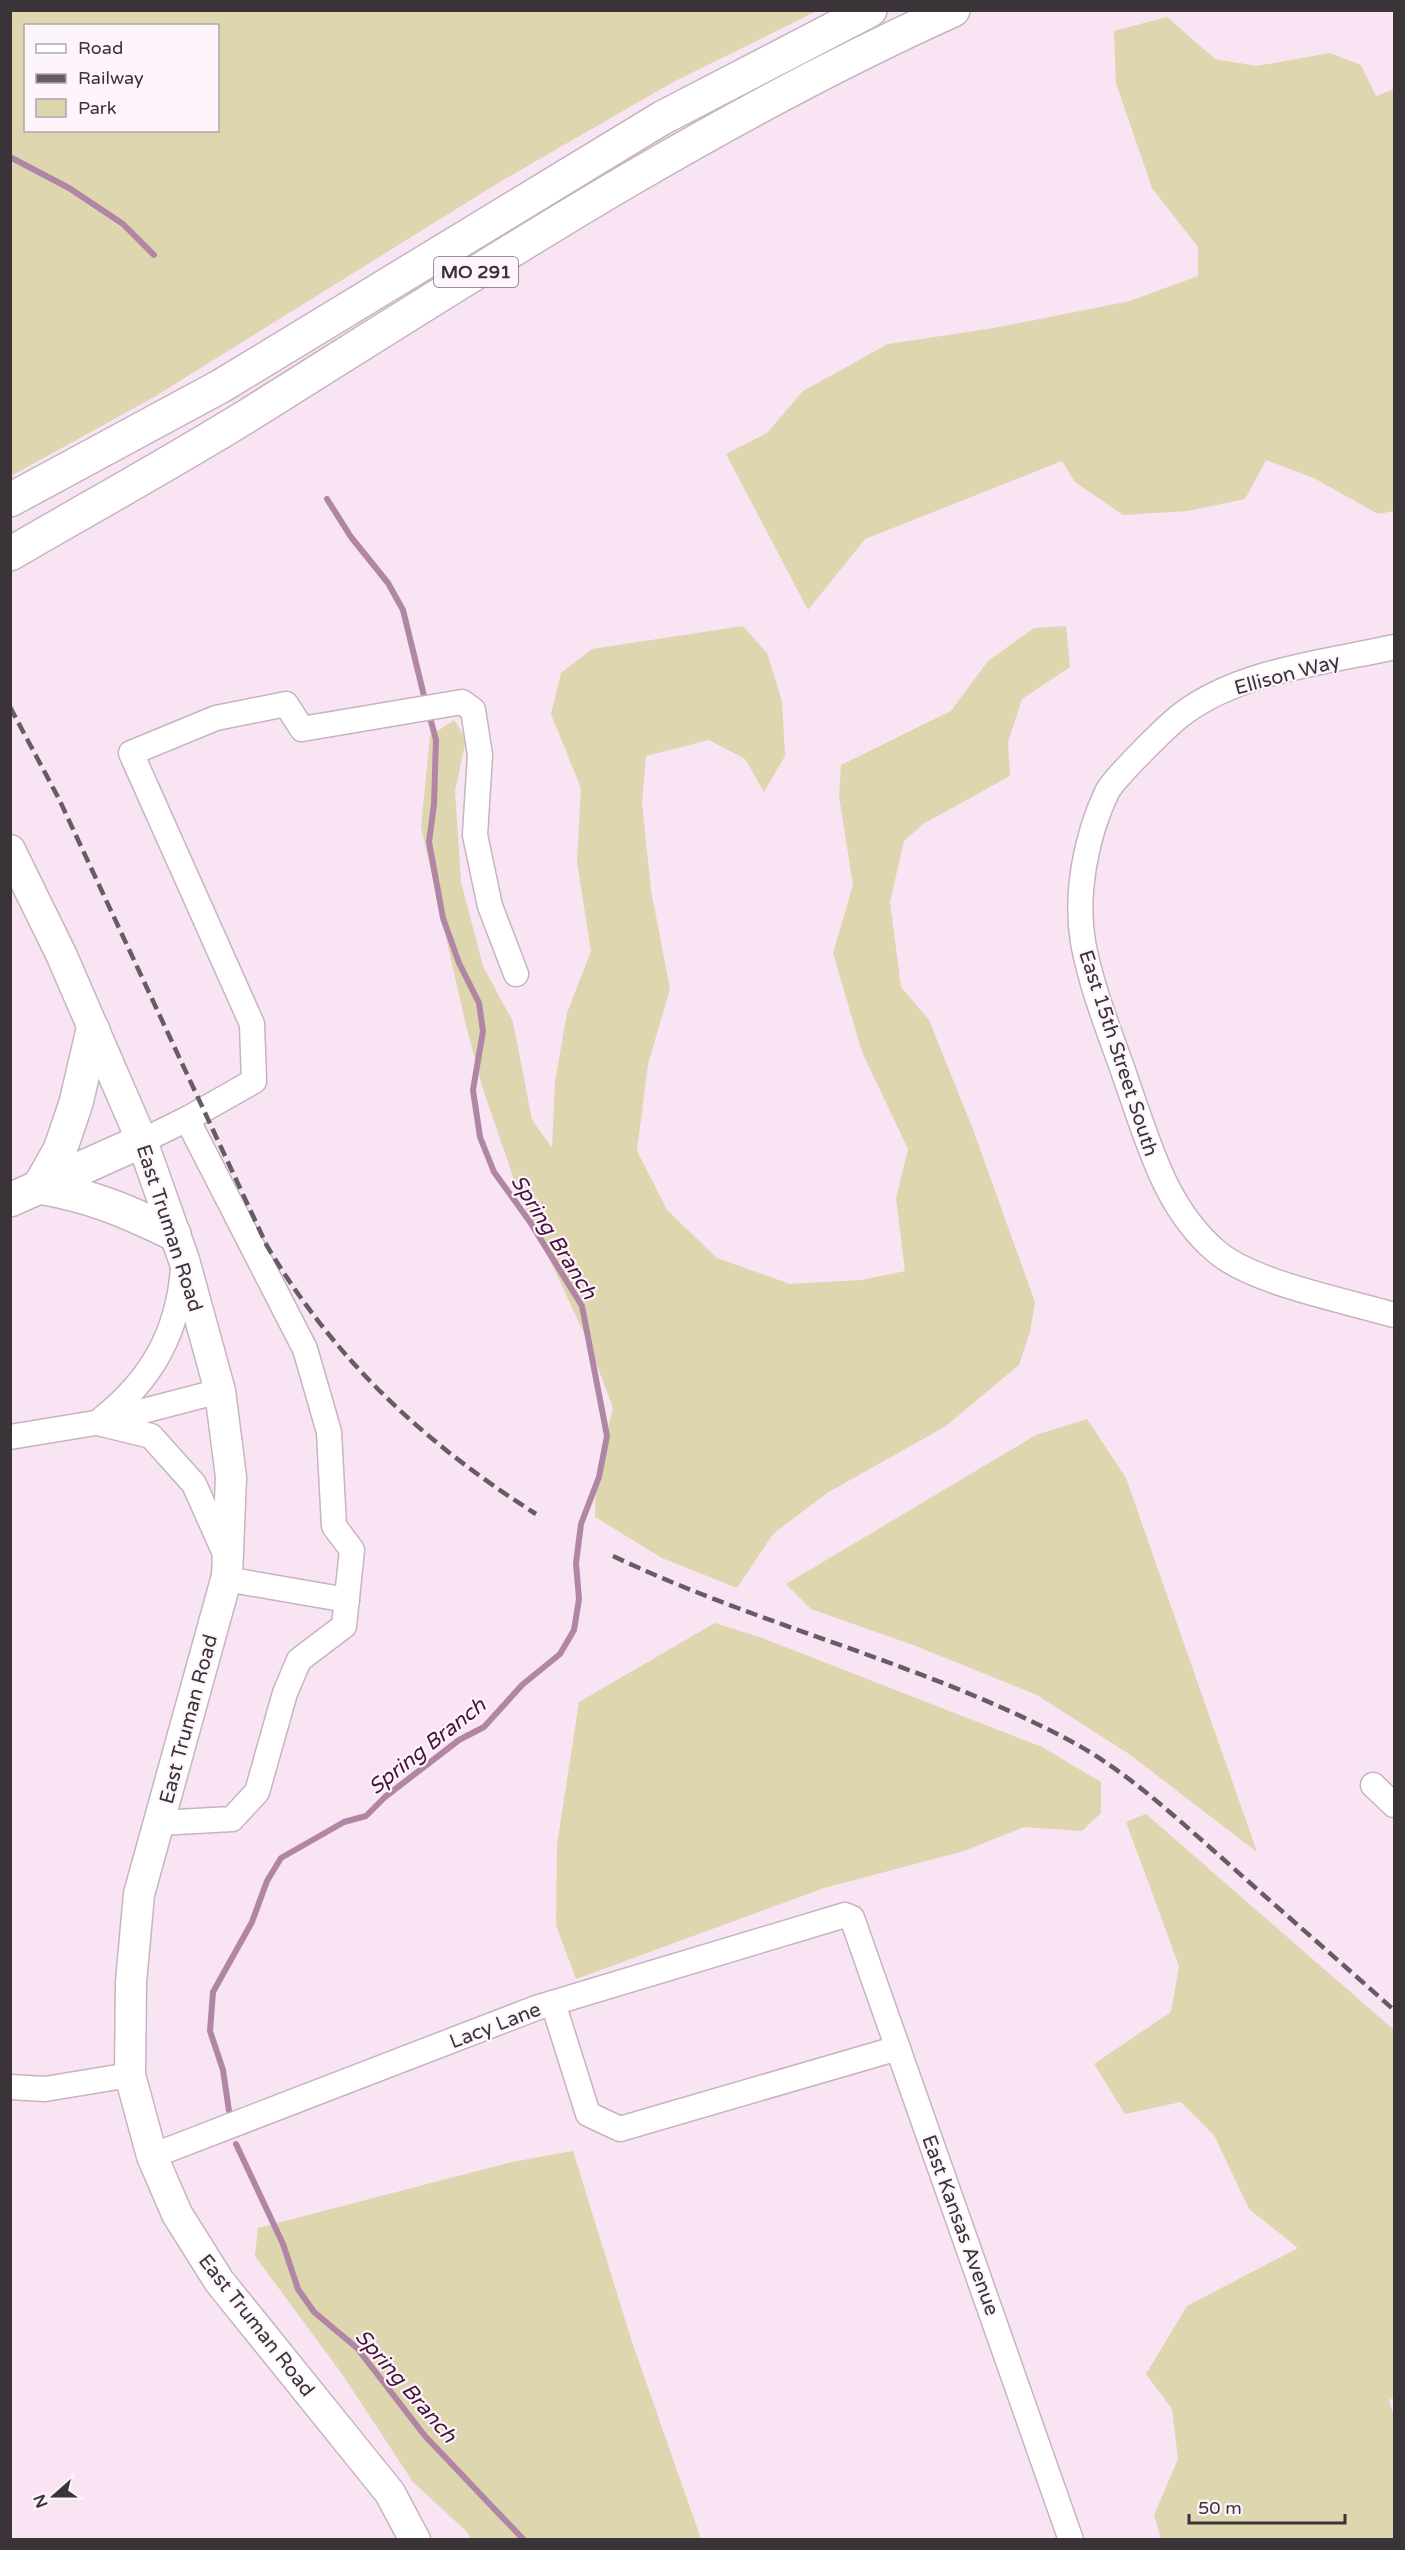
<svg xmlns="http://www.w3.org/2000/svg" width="1405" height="2550" font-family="'Varela Round',sans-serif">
<rect width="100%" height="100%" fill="#f8e4f2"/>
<g fill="#ded6ae" fill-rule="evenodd">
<path d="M11 10H817V11L675 81 498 183 154 397 11 476ZM26 26H218V130H26Z"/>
<polygon points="1167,17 1215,59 1257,66 1330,53 1361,65 1376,96 1394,89 1394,511 1378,514 1314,478 1266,460 1245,499 1188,511 1123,515 1075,482 1062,461 865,539 808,610 726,454 767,433 803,391 888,344 994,328 1130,301 1198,276 1198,247 1152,188 1116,83 1114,31"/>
<polygon points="743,626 767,653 782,701 785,756 764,792 745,759 709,740 646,756 642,803 651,890 670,989 648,1064 637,1151 667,1210 717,1258 790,1284 861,1280 905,1271 896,1199 908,1149 862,1052 833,953 853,885 839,796 841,765 951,711 988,661 1034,628 1066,626 1070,667 1022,699 1008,742 1010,776 923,824 904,841 890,902 901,987 929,1020 972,1127 1035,1302 1030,1332 1019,1365 946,1426 827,1493 773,1534 737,1588 662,1558 595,1517 596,1478 613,1408 589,1344 519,1194 482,1086 464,1017 421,827 430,736 454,720 466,739 455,791 461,882 483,966 513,1022 532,1120 552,1148 555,1082 567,1013 591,951 577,862 581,788 551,714 561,673 592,649"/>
<polygon points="1087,1419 1126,1478 1257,1852 1129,1754 1037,1695 913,1645 811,1609 786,1584 1036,1435"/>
<polygon points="715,1623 762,1638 1042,1747 1101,1782 1101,1813 1082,1831 1024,1827 964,1851 824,1888 576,1979 556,1925 557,1845 579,1702"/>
<polygon points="1146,1814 1394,2030 1394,2398 1389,2400 1394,2416 1394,2539 1161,2539 1154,2515 1178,2459 1172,2409 1146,2374 1187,2306 1298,2248 1249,2209 1214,2135 1181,2102 1125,2114 1094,2064 1171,2012 1179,1966 1126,1822"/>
<polygon points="573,2151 632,2342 701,2539 471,2539 466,2531 413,2482 342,2374 255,2256 258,2228 512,2162"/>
</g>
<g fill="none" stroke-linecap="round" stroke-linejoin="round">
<g stroke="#b186a5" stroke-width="6">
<polyline points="10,157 69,188 123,224 154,255"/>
<polyline points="327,499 351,537 388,583 403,610 426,704"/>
<polyline points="229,2111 223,2070 210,2031 213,1992 252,1922 267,1881 281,1858 344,1822 366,1816 385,1797 459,1740 484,1727 522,1685 560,1654 574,1630 579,1599 576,1563 581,1524 599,1477 607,1436 582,1306 530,1222 494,1172 480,1137 473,1090 483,1031 479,1003 459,963 443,918 429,842 434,804 436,740 429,714"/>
<polyline points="236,2144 283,2244 298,2289 314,2312 357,2348 425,2436 524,2540"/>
</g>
<defs>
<g id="minor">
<path d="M1394 647C1324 663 1240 670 1181 715 1167 726 1114 778 1107 792 1086 836 1075 894 1083 942 1092 992 1113 1040 1129 1088 1150 1148 1167 1210 1217 1252 1253 1283 1347 1301 1394 1315"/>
<polyline points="142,1141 187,1119 254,1081 252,1024 131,753 216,718 286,704 302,729 462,702 473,710 480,755 475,835 490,906 516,974"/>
<path d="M103 1418C152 1379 178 1332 183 1269"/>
<polyline points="102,1424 151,1436 194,1484 227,1558"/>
<polyline points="10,1437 101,1422 220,1391"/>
<polyline points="226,1579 347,1600"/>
<polyline points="1373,1785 1394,1805"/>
<polyline points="159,1823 232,1819 257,1792 285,1693 299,1660 344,1626 352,1550 334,1526 329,1432 305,1349 187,1119"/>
<polyline points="553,2003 588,2114 620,2129 898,2048"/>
<polyline points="10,2087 45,2089 130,2075"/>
<polyline points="152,2156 536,2008 845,1915 852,1918 1071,2540"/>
</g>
<polyline id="major" points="10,850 61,954 142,1141 184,1260 220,1391 231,1477 227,1576 139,1894 131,1982 130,2075 152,2156 177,2214 219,2281 390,2493 415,2540"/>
<g id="highway">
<polyline points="10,500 221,386 662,118 870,10"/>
<path d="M10 554C89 508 169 464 247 416 477 272 705 122 953 10"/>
<path d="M93 1030 76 1103 60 1150 39 1187C92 1196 127 1211 174 1234"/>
<polyline points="10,1200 142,1141"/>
</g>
</defs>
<use href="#minor" stroke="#c7b4c1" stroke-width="27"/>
<use href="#major" stroke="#c7b4c1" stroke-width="33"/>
<use href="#highway" stroke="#c7b4c1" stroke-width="36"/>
<use href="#minor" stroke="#fff" stroke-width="24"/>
<use href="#major" stroke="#fff" stroke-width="30"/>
<use href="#highway" stroke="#fff" stroke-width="33"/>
<g stroke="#665c63" stroke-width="4.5" stroke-dasharray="12 6" stroke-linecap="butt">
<path d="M10 707 59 799 267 1246C336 1361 423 1442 536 1514"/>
<path d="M613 1556C760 1626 922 1663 1065 1738 1123 1768 1173 1815 1222 1858 1279 1909 1337 1959 1394 2010"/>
</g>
</g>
<g text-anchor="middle" stroke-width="4.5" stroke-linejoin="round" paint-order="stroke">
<rect fill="#fdf5fb" stroke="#746d72" stroke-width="1.5" x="434" y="257" width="84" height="30" rx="4.5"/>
<g font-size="18" font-weight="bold" fill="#3a3338">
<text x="476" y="278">MO 291</text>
</g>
<g font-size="20" fill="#3a3338" stroke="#fdf5fb">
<text transform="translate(1287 674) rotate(-15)" y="7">Ellison Way</text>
<text transform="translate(1119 1053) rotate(72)" y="7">East 15th Street South</text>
<text transform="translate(170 1228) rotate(72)" y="7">East Truman Road</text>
<text transform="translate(188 1719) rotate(-75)" y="7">East Truman Road</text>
<text transform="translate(495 2025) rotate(-21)" y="7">Lacy Lane</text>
<text transform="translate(961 2225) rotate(70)" y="7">East Kansas Avenue</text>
<text transform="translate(257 2325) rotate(52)" y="7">East Truman Road</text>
</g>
<g font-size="21" font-style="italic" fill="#46113c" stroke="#fdf5fb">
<text transform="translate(554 1237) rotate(58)" y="7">Spring Branch</text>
<text transform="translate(427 1746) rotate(-38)" y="7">Spring Branch</text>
<text transform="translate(406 2386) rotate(49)" y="7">Spring Branch</text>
</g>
</g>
<rect width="1405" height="2550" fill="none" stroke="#3a3338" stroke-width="24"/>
<rect x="24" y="24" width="195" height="108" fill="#fdf5fb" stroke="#afa7ad" stroke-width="1.5"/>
<rect x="36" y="44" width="30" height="9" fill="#ffffff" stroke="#afa7ad" stroke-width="1.5"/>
<text x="78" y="54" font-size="18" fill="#3a3338">Road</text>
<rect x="36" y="74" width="30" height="9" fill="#665c63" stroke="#afa7ad" stroke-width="1.5"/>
<text x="78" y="84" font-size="18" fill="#3a3338">Railway</text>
<rect x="36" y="99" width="30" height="18" fill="#ded6ae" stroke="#afa7ad" stroke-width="1.5"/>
<text x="78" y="114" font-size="18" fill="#3a3338">Park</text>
<g transform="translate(54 2496) rotate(249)" stroke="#fdf5fb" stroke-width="4.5" paint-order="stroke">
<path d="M0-4.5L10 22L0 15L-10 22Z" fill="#3a3338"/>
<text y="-9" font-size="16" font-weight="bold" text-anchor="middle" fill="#3a3338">N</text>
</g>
<path d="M1189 2514v9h156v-9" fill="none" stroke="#3a3338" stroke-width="3"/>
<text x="1198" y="2514" font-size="18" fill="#3a3338" stroke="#fdf5fb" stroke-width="4.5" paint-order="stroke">50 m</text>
</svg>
